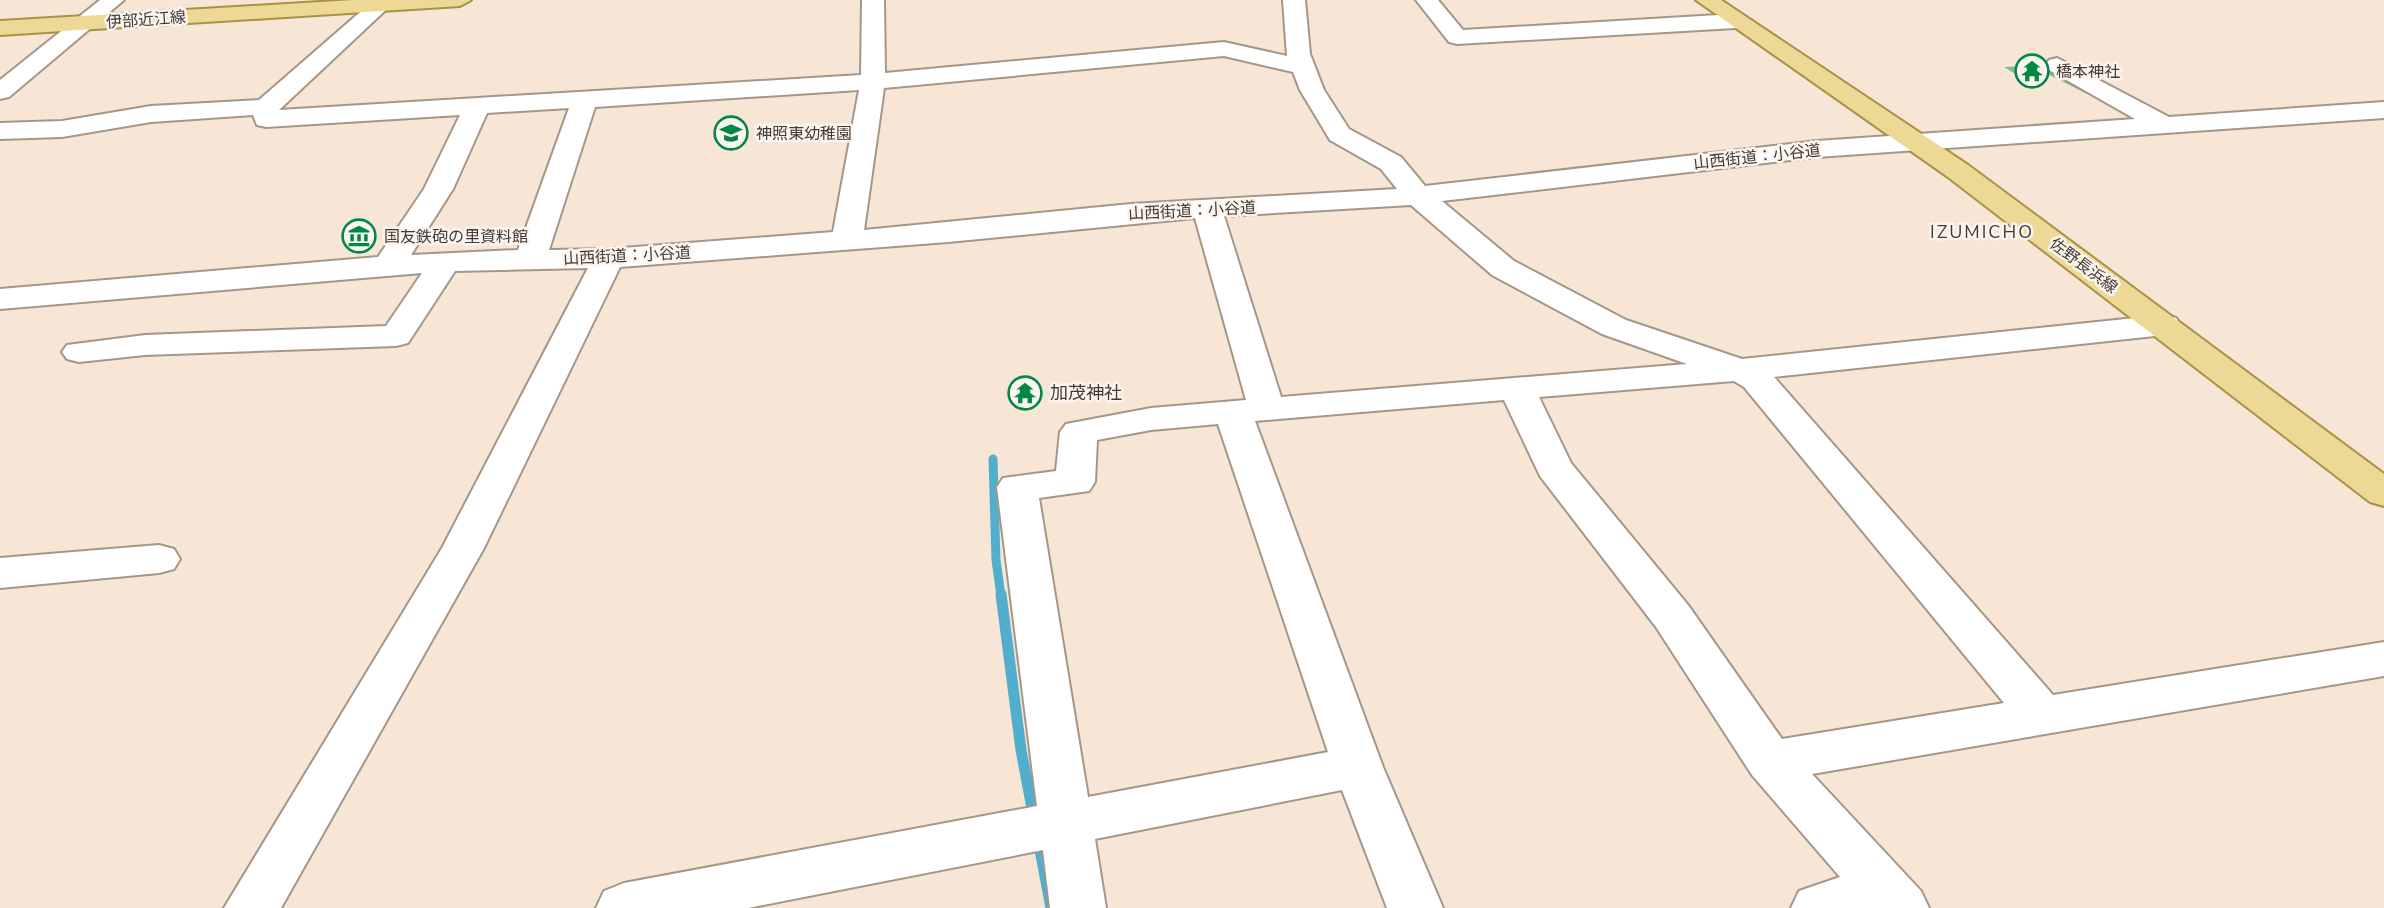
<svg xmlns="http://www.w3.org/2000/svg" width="2384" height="908" font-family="'Nunito Sans','Noto Sans JP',sans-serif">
<rect width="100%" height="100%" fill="#f7e6d6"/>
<polygon fill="#78c092" points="2053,65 2103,93 2087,94 2036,68 2024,69 2042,81 2030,83 2004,67"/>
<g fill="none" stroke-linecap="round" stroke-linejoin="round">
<polyline stroke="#51afcd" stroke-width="9" points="993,459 996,560 1001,596"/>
<g stroke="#51afcd" stroke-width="11">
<polyline points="1001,594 1021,750 1034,819"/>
<polyline points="1038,839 1051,908"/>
</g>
<defs>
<g id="minor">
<polygon points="100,0 124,0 9,97 0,99 0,80"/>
<path d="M374 0H388L391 5 279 110 861 75 862 0H884L885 73 1224 42 1287 56 1283 0H1305L1310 54 1324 90 1349 129 1401 157 1425 186 1817 141 2135 119 2049 70 2045 65 2049 60 2057 58 2169 117 2384 102V118L1817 157 1442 201 1514 261 1626 320 1742 359 2164 315 2176 318 2181 325 2176 332 2164 335 1774 377 2053 695 2384 642V676L1812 774 1921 891 1929 908H1791L1799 891 1840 877 1752 775 1656 627 1540 476 1504 400 1255 421 1383 767 1443 908H1387L1342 790 1095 839 1106 908H1050L1043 850 748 908H596L604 891 624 883 1037 806 997 487 1003 478 1056 471 1060 432 1066 424 1151 408 1246 400 1195 218 948 242 620 267 484 548 281 908H224L442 548 588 268 455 271 408 343 396 346 145 355 79 362 67 359 62 352 67 345 145 335 386 326 422 273 0 309V289L378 257 424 189 460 115 266 127 257 125 253 115 151 122 62 137 0 139V123L62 121 151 106 259 100ZM1224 56 1293 72 1300 90 1330 140 1381 169 1397 189 1131 204 864 230 884 88ZM859 90 833 232 609 249 549 250 595 107ZM569 108 518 250 411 255 453 189 487 113ZM1411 205 1492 275 1602 334 1687 364 1281 397 1224 216ZM1734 381 1744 387 2004 703 1782 739 1688 605 1571 463 1539 397ZM1218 424 1328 752 1088 797 1039 498 1089 491 1095 482 1097 440 1151 430Z"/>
<polygon points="1416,0 1438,0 1463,30 1735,14 1746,21 1735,28 1457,44 1449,42"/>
<polygon points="159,545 174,549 180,559 174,569 159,573 0,588 0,558"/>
</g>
<g id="major">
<polygon points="353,0 471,0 460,6 0,35 0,21"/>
<polygon points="1696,0 1721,0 1968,165 2384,474 2384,506 2370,502 1948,177"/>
</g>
</defs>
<use href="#minor" stroke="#a69687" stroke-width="4"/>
<use href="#major" stroke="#a99145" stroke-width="4"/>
<use href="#minor" fill="#fff" fill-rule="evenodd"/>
<use href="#major" fill="#edd995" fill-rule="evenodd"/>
</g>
<defs>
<symbol id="temple-ring" viewBox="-11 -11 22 22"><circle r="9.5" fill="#fcf5ef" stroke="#084" stroke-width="1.5"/><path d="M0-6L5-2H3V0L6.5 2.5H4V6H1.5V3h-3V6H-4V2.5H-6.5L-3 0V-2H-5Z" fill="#084"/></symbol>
<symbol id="school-ring" viewBox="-11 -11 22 22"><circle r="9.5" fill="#fcf5ef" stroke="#084" stroke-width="1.5"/><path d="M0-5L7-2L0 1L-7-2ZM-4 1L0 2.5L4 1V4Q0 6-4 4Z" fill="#084"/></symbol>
<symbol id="museum-ring" viewBox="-11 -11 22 22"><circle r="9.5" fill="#fcf5ef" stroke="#084" stroke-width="1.5"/><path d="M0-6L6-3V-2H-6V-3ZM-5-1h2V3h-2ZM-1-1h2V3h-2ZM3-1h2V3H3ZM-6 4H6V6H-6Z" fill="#084"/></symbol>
</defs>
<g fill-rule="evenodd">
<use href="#temple-ring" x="2013" y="52" width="38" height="38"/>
<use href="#school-ring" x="712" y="114" width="38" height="38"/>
<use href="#museum-ring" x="340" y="217" width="38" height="38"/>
<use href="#temple-ring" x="1006" y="374" width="38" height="38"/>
</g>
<g text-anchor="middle" stroke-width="5" stroke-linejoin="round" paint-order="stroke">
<g font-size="16" fill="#423b35" stroke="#fcf5ef">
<text transform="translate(146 19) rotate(-4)" y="6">伊部近江線</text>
<text transform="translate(1757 156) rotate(-6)" y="6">山西街道：小谷道</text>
<text transform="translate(1192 210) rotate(-3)" y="6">山西街道：小谷道</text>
<text transform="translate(627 255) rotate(-3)" y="6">山西街道：小谷道</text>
<text transform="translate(2084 265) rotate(37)" y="6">佐野長浜線</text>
</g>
<g font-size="16" fill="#423b35" stroke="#fcf5ef" text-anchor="start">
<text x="2056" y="77">橋本神社</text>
<text x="756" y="139">神照東幼稚園</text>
<text x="384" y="242">国友鉄砲の里資料館</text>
</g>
<g font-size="18" letter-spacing="2" fill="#423b35" stroke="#fcf5ef">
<text x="1982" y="238">IZUMICHO</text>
</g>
<g font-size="18" fill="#423b35" stroke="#fcf5ef" text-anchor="start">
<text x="1050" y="399">加茂神社</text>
</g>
</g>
</svg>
